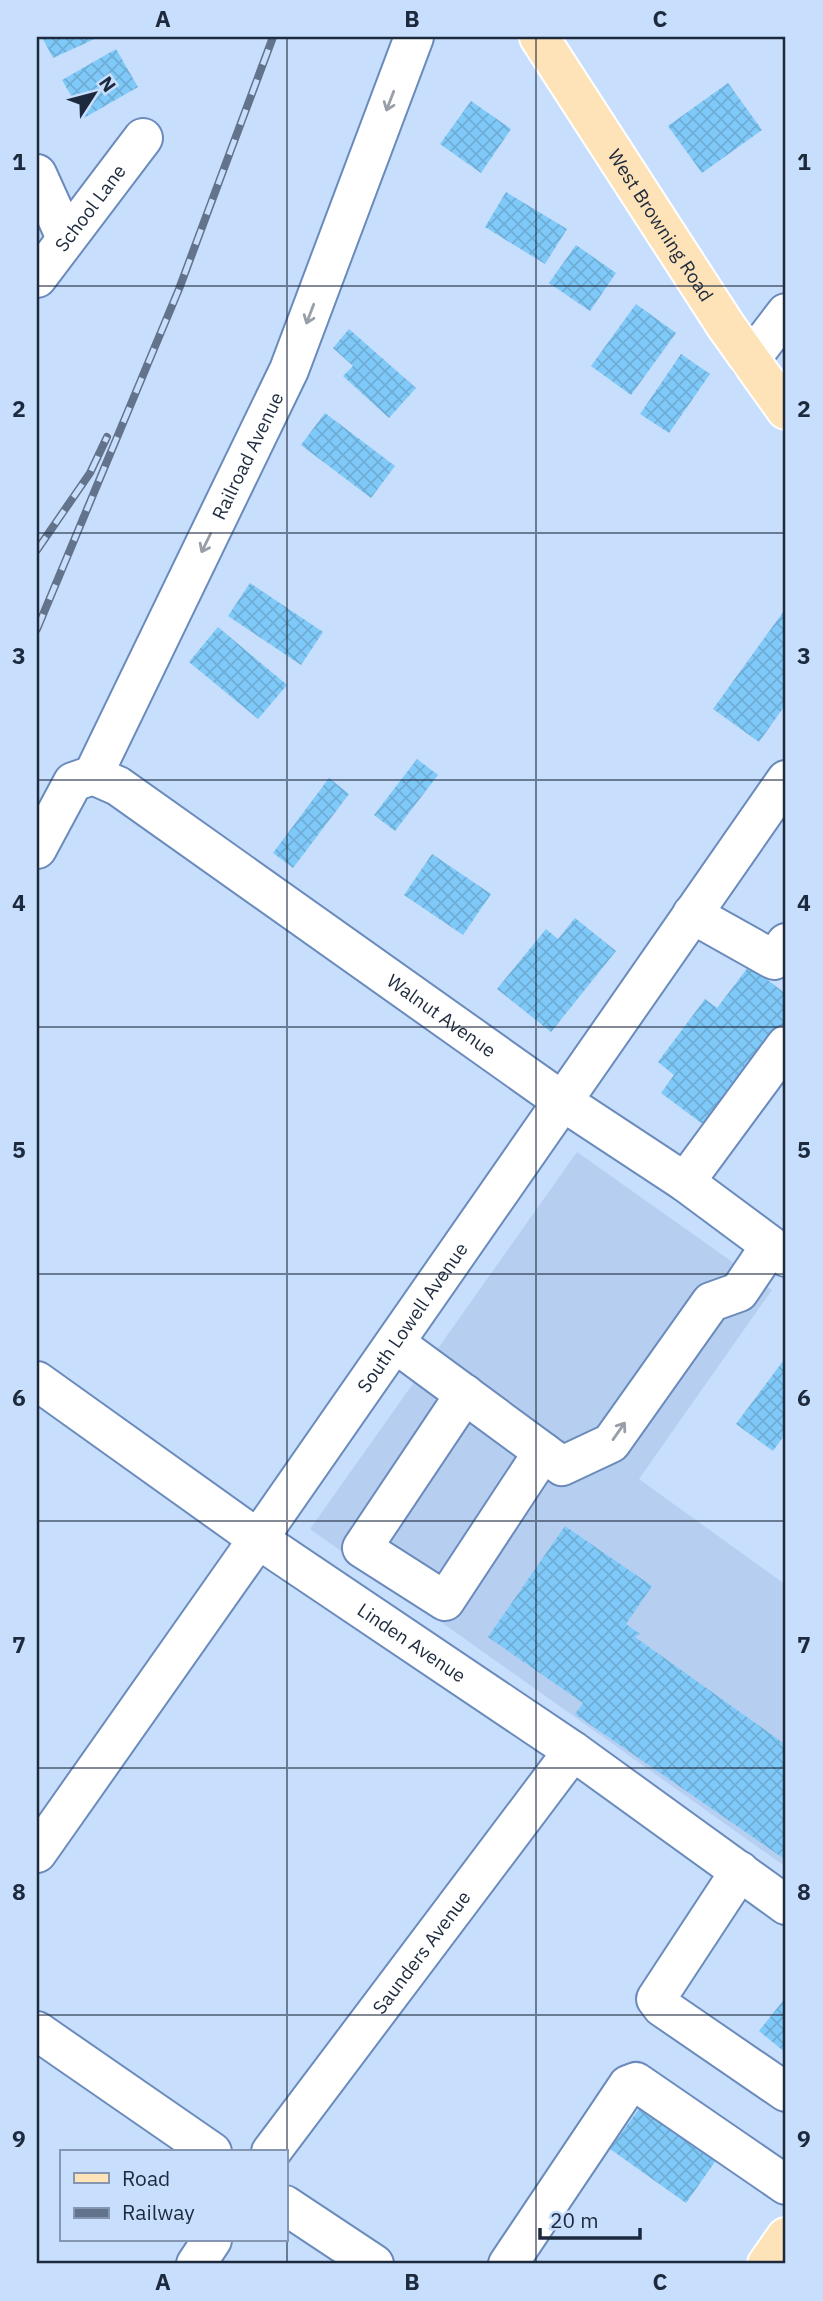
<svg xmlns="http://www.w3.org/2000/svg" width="823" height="2301" font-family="'IBM Plex Sans',sans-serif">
<defs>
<pattern id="building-cross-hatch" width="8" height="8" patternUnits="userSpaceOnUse" patternTransform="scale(1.75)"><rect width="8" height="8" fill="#7fc9f8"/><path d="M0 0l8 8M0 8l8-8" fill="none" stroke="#6dadd6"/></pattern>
</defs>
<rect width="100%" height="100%" fill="#c8defd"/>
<polygon fill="#b6cff0" points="577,1152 772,1290 639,1479 786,1585 786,1867 310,1529"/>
<g fill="url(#building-cross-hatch)">
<polygon points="42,37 99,37 53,58"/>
<polygon points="116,49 138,87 84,118 62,80"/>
<polygon points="728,83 762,130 702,173 668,126"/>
<polygon points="471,101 511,129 481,173 440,144"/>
<polygon points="506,192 567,229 545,264 485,227"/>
<polygon points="576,245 616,273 590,311 549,283"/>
<polygon points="636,304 676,333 631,395 591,366"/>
<polygon points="349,329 416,388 389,418 343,376 353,366 333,348"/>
<polygon points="681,354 710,374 669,433 640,414"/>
<polygon points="325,413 395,466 371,498 301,445"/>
<polygon points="250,583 323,632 301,665 228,616"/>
<polygon points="786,608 786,704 759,742 713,709"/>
<polygon points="218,627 287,685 258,719 189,662"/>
<polygon points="417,759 438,775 395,831 374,815"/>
<polygon points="329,778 349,794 293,868 273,853"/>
<polygon points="432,854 491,894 463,935 404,895"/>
<polygon points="575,918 616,951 551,1032 497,989 546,929 558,939"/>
<polygon points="749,966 786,994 786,1024 708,1128 661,1093 674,1075 658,1062 705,999 717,1008"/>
<polygon points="786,1357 786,1433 773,1451 736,1424"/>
<polygon points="565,1526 652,1586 626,1624 640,1634 635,1637 786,1745 786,1860 575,1714 583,1703 488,1637"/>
<polygon points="786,1997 786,2053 759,2031"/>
<polygon points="644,2102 719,2156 686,2203 610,2149"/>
</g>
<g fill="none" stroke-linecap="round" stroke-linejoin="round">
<defs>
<g id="minor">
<polyline points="37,174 66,238"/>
<path id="s1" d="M37 278 143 138"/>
<polyline points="750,360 786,313"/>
<path id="s2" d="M93 775 118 786 562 1101 685 1182 786 1257"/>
<path id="s3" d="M37 849 73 782 93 775 289 370 414 37"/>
<polyline points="692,914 774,960 786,943"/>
<polyline points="685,1182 786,1045"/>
<polyline points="395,1343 562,1466 611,1443 711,1302 739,1292 770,1246"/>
<path id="s4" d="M37 1381 258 1539 573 1751 786 1905"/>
<polyline points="465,1394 362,1548 445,1601 543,1452"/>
<path id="s5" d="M37 1853 258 1539 786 780"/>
<polyline points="740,1871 656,1999 662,2007 786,2092"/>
<polyline points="37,2031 212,2152"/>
<path id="s6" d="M271 2152 573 1751"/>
<polyline points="285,2205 374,2264"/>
<polyline points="196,2264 212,2240"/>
<polyline points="508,2264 628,2085 636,2082 786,2185"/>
</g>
<g id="major">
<path id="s7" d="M539 37 726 326 786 410"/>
<polyline points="767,2264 786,2237"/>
</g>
</defs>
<use href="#minor" stroke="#6a8bbb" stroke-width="42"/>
<use href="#major" stroke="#fff" stroke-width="42"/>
<use href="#minor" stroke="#fff" stroke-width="38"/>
<use href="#major" stroke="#fee2b8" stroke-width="38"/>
<defs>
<g id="rail">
<polyline points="37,550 90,473 107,437"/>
<polyline points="37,629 179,289 273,37"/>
</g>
</defs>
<use href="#rail" stroke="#62738b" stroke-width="8"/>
<use href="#rail" stroke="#c8defd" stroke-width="5" stroke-dasharray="16" stroke-linecap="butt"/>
</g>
<defs><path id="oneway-shaft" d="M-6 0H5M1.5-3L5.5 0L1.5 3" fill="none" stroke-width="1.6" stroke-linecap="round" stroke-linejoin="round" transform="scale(1.75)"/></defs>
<g stroke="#999fa8">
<use href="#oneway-shaft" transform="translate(390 101) rotate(111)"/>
<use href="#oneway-shaft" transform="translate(310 314) rotate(111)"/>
<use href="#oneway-shaft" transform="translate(206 543) rotate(116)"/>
<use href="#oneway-shaft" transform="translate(619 1431) rotate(-55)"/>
</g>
<path fill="none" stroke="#1d2a3e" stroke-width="2" stroke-opacity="0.55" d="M287 37V2264M536 37V2264M37 286H786M37 533H786M37 780H786M37 1027H786M37 1274H786M37 1521H786M37 1768H786M37 2015H786"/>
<g text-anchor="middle" stroke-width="7" stroke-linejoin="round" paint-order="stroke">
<g font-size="19" fill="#1d2a3e" stroke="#c8defd">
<text dy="7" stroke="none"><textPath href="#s1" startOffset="88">School Lane</textPath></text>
<text dy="7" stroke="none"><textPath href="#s7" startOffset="224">West Browning Road</textPath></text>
<text dy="7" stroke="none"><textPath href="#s3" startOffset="452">Railroad Avenue</textPath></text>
<text dy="7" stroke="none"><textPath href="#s2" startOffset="424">Walnut Avenue</textPath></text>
<text dy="7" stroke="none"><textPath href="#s5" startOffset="654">South Lowell Avenue</textPath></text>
<text dy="7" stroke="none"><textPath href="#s4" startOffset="457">Linden Avenue</textPath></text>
<text dy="7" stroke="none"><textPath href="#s6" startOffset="250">Saunders Avenue</textPath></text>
</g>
</g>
<rect width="823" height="2301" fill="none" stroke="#c8defd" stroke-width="77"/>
<rect x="60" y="2150" width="228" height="91" fill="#c8defd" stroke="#8496b1" stroke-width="2"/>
<rect x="74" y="2173" width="35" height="10" fill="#fee2b8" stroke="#8496b1" stroke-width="2"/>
<text x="122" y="2186" font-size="21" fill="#1d2a3e">Road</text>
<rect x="74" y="2208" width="35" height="10" fill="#62738b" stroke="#8496b1" stroke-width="2"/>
<text x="122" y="2220" font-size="21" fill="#1d2a3e">Railway</text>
<g transform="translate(94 94) rotate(54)" stroke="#c8defd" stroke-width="5" paint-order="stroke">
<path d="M0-5L12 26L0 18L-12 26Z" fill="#1d2a3e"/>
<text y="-10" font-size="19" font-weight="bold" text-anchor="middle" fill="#1d2a3e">N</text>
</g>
<path d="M540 2228v10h100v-10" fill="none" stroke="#1d2a3e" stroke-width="3.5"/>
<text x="550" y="2228" font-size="21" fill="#1d2a3e" stroke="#c8defd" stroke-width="5" paint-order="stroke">20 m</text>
<rect x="38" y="38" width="746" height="2224" fill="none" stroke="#1d2a3e" stroke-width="2.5"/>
<g font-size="23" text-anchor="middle" font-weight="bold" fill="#1d2a3e">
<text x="163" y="27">A</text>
<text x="412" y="27">B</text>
<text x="660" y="27">C</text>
<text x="19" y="170">1</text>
<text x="804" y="170">1</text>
<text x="19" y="417">2</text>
<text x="804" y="417">2</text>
<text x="19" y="664">3</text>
<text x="804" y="664">3</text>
<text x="19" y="911">4</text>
<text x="804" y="911">4</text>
<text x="19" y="1158">5</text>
<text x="804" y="1158">5</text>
<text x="19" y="1406">6</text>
<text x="804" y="1406">6</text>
<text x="19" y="1653">7</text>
<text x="804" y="1653">7</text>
<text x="19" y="1900">8</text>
<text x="804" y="1900">8</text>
<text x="19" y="2147">9</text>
<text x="804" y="2147">9</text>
<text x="163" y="2290">A</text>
<text x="412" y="2290">B</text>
<text x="660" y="2290">C</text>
</g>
</svg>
